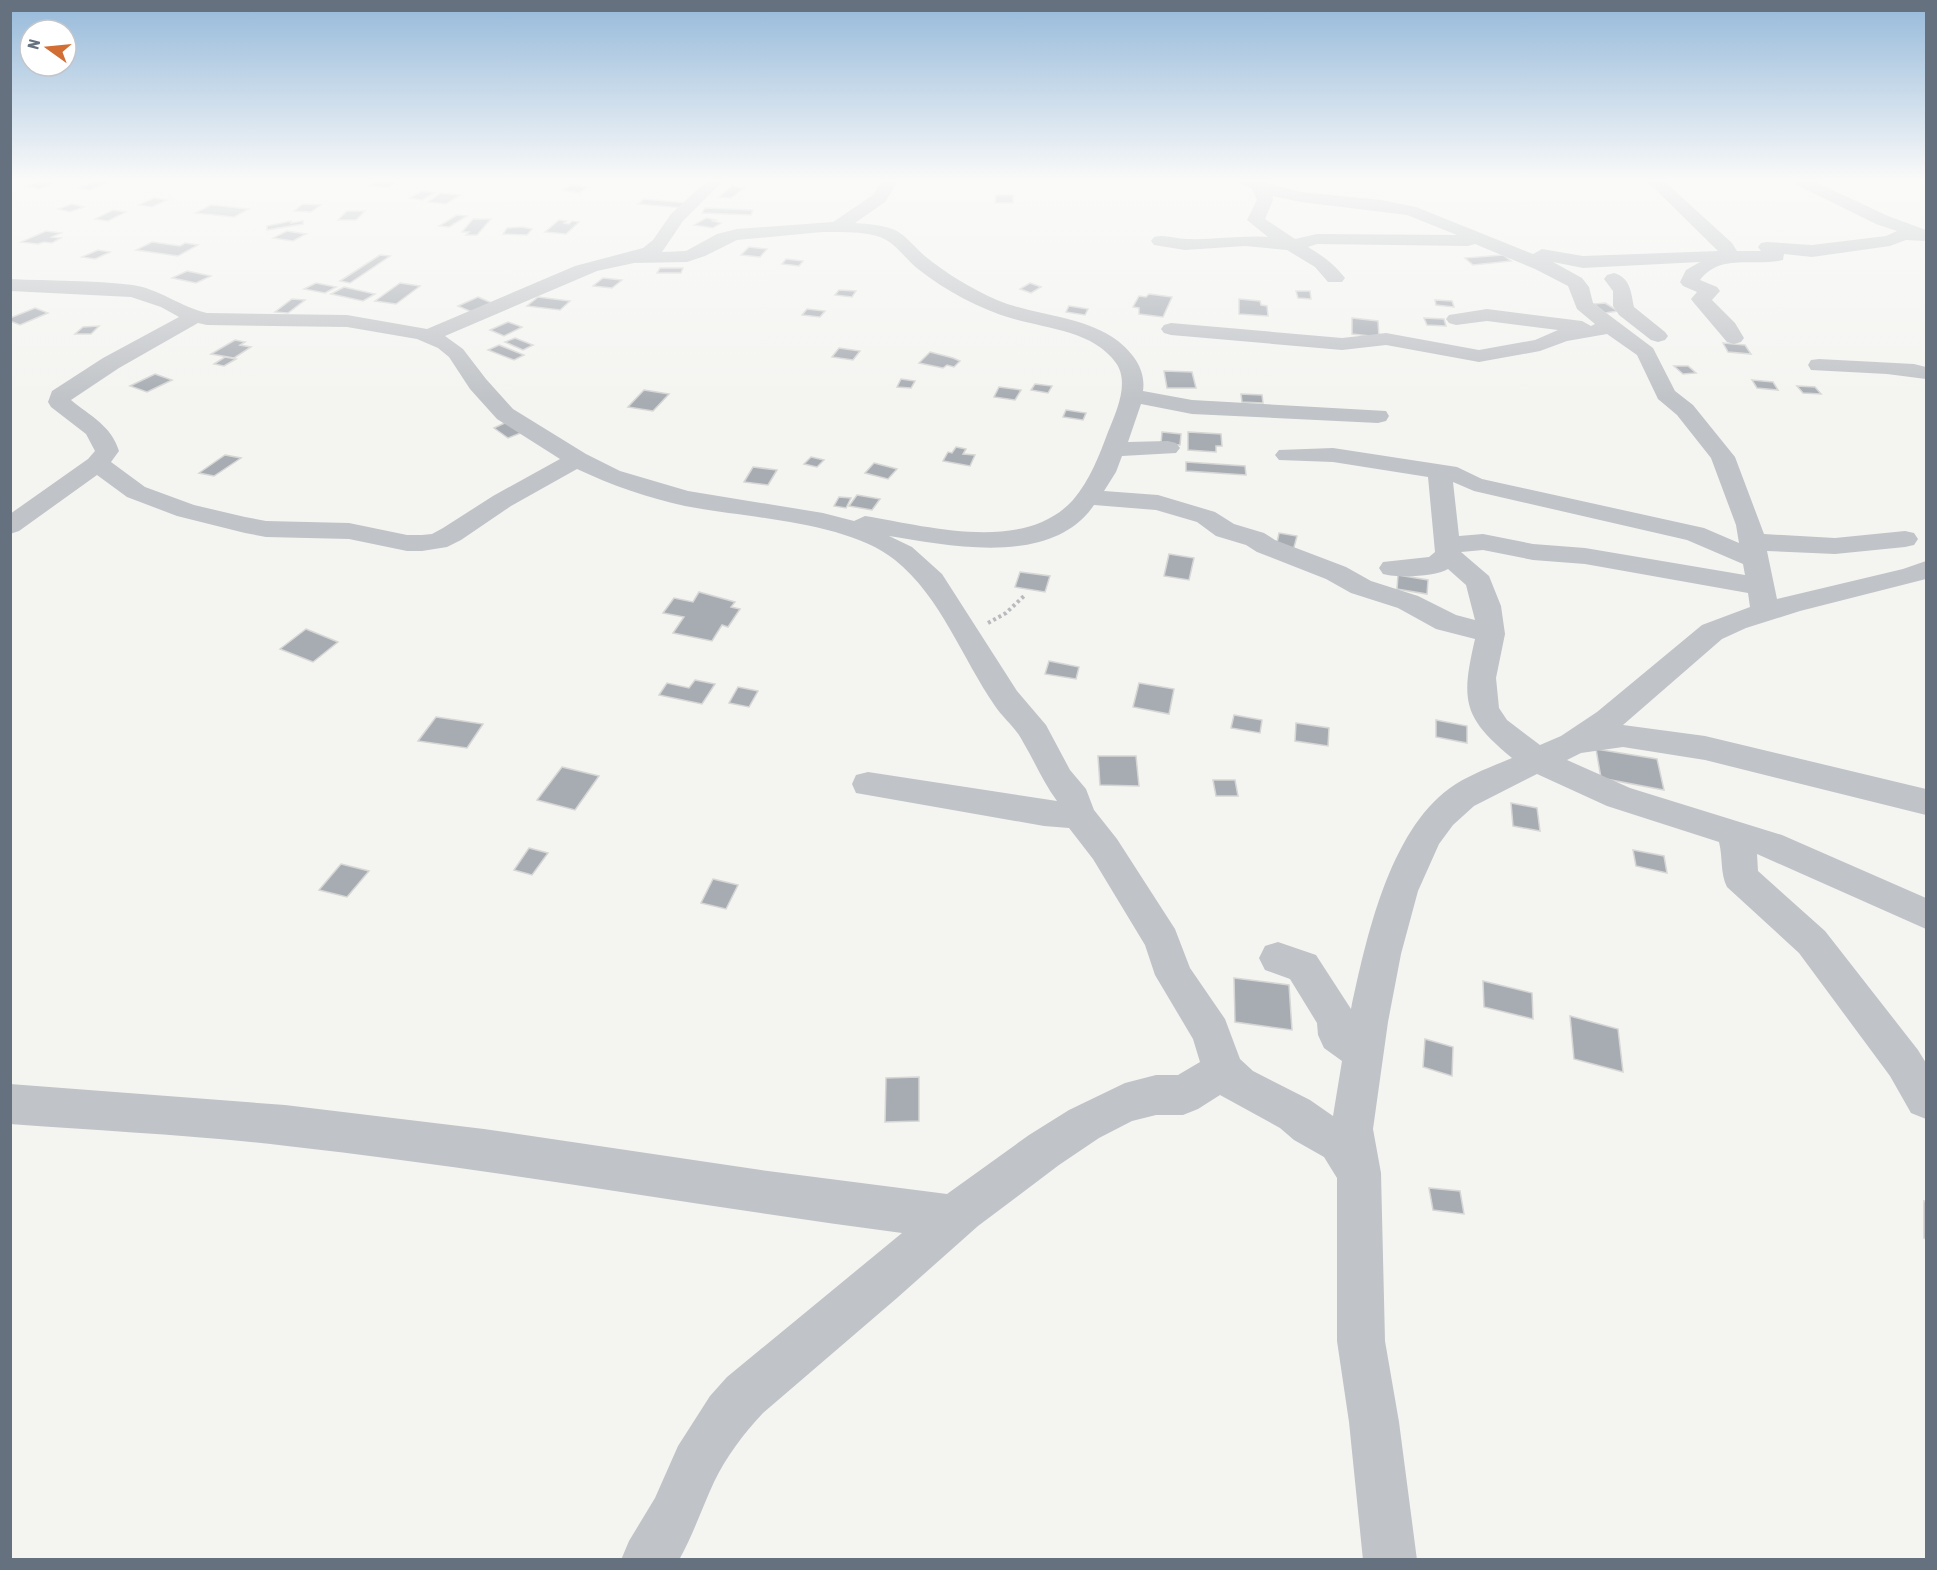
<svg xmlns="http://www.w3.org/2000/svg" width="1937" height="1570" font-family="'Asap Condensed',sans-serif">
<rect width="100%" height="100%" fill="#f4f5f1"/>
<g fill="#a7acb3" stroke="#d6d6d4" stroke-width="1.5">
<polygon points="41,181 53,183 39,189 27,186"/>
<polygon points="95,181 112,181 90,190 78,188"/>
<polygon points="376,181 398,181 389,187 369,186"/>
<polygon points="571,185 587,187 579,193 563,190"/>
<polygon points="732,186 744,188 731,198 719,197"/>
<polygon points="422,191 434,193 422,200 410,198"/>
<polygon points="441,193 460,195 446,204 428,202"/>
<polygon points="996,195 1013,195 1013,203 995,203"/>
<polygon points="154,198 167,200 152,207 139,205"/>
<polygon points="644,199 687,203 682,208 638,204"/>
<polygon points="72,204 84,207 70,212 58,209"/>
<polygon points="303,204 321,205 311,212 294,211"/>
<polygon points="211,205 249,209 234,217 195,213"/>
<polygon points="705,208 753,210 751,215 702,213"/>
<polygon points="113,210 126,212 108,221 95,219"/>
<polygon points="347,211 365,211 356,220 338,220"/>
<polygon points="457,215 467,216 449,227 439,226"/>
<polygon points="706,218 716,220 713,221 721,223 713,228 694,225"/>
<polygon points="473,219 491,219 477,235 466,235 469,232 462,232"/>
<polygon points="559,220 567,221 564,223 569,224 572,221 579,222 566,234 545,232"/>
<polygon points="291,221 291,223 303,221 303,224 267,230 267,226"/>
<polygon points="522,227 532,229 527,235 503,234 507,228"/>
<polygon points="46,231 61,233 52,237 61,238 52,243 44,242 38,244 21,242"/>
<polygon points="287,231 306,234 293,241 273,238"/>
<polygon points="152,242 180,246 185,243 198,245 178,256 136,250"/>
<polygon points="749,247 767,249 760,257 741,255"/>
<polygon points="98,250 110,252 95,259 82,257"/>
<polygon points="380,255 390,256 350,283 340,281"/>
<polygon points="1503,255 1511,261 1473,265 1465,258"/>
<polygon points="786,259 803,261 799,266 782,264"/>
<polygon points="660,268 683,268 681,273 657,273"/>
<polygon points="187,271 211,276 196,283 172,278"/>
<polygon points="603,278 622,280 612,288 593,286"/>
<polygon points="316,283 336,287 325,293 304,289"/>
<polygon points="400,283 420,286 396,304 375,301"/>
<polygon points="1030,283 1041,287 1031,293 1020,289"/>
<polygon points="344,287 375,294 363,301 331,294"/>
<polygon points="839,290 856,291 852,297 835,295"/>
<polygon points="1296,291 1310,291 1311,299 1298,298"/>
<polygon points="1149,294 1172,297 1163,317 1139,314 1139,308 1133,307 1139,296 1146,297"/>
<polygon points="478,297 494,304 474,313 458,306"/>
<polygon points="538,297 570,301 560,310 527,306"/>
<polygon points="292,299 305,300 288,313 275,312"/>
<polygon points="1239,299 1260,301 1261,305 1267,306 1268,316 1239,314"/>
<polygon points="1435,300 1452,301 1454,307 1436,305"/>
<polygon points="1605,303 1618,311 1605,313 1594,304"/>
<polygon points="1069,306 1088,309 1085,315 1066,312"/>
<polygon points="35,308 48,313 20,325 10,321 10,318"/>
<polygon points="807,309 825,311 820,317 802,315"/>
<polygon points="1352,318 1378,321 1379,337 1352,334"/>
<polygon points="1424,318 1444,319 1446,326 1427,325"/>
<polygon points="508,322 522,327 504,336 490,330"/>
<polygon points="99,326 91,334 75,334 83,327"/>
<polygon points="515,338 533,345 523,350 505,342"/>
<polygon points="235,340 245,342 240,345 251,347 234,358 211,354"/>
<polygon points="1723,343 1745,345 1751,354 1728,352"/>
<polygon points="499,345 524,355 514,360 488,350"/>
<polygon points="839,348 860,351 853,360 832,357"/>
<polygon points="930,352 953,358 960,361 954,367 947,365 943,368 919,363"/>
<polygon points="225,357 236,359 224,366 214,364"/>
<polygon points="1674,366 1688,366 1696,373 1683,374"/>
<polygon points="1164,371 1192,372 1196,388 1167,388"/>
<polygon points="155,374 172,380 147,392 130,386"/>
<polygon points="901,379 915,381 911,388 897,387"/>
<polygon points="1752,380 1773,382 1778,390 1757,388"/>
<polygon points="1035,384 1052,386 1048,393 1031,390"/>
<polygon points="1797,386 1815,387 1821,394 1803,393"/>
<polygon points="999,387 1021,390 1015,400 994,397"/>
<polygon points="644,390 669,394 653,411 628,407"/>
<polygon points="1241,394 1262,395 1263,403 1242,402"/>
<polygon points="1066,410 1086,413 1083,420 1063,417"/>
<polygon points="509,421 523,432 508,438 494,428"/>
<polygon points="1162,432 1181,434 1180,445 1161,444"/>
<polygon points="1188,432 1221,434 1222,446 1216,446 1216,452 1188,450"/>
<polygon points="956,447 966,449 963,454 975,455 970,466 943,461 948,452 952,453"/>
<polygon points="225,455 241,458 214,476 199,473"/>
<polygon points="811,457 824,460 817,467 804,464"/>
<polygon points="1186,462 1245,466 1246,475 1186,471"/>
<polygon points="874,463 897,469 888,479 865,473"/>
<polygon points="753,467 777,470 768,485 744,482"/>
<polygon points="857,495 880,499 872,510 849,506"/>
<polygon points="839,497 851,498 846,508 834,506"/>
<polygon points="1279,533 1297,536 1293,551 1276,548"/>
<polygon points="1169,554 1194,558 1189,580 1164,576"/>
<polygon points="1020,572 1050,576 1045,592 1015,587"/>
<polygon points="1398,575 1428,580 1427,594 1397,589"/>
<polygon points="699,592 735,602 731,607 740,609 728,627 722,625 712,641 673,633 684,617 663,613 674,598 693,602"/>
<polygon points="306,629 338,642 313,662 280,649"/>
<polygon points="1049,661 1079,667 1076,679 1045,674"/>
<polygon points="695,680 715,684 702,704 659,695 667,683 689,688"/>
<polygon points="1139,683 1174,689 1169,714 1133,707"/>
<polygon points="738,687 758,691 749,707 729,703"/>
<polygon points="1234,715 1262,720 1260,733 1231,728"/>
<polygon points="436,717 483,724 467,748 418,741"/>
<polygon points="1436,720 1467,726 1467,743 1436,737"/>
<polygon points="1296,723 1329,728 1328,746 1295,741"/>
<polygon points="1596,749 1657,759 1664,790 1601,778"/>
<polygon points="1098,756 1136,756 1139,786 1100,785"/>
<polygon points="562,767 599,776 575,810 537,800"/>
<polygon points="1213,780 1235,780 1238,796 1216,796"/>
<polygon points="1511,803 1537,808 1540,831 1513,826"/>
<polygon points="529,848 548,853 532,875 514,870"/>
<polygon points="1633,850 1664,856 1667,873 1636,866"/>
<polygon points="341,864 369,871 347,897 319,890"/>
<polygon points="713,879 738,885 726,909 701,903"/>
<polygon points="1234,978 1289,985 1292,1030 1235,1022"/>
<polygon points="1483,981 1532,993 1533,1019 1484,1007"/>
<polygon points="1570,1016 1618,1029 1623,1072 1574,1059"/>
<polygon points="1425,1039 1453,1047 1452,1076 1423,1067"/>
<polygon points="919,1077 919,1121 885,1122 886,1078"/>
<polygon points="1429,1188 1460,1191 1464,1214 1433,1210"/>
<polygon points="1924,1201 1926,1202 1926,1239 1924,1238"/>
</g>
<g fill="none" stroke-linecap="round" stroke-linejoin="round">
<polyline stroke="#b8babd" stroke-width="4" stroke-dasharray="3 3" stroke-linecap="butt" points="988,623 1006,613 1024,596"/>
<g fill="#c0c3c7" fill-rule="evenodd">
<path d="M707 181H723L683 221 662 252 686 251 717 234 737 229 833 222 873 195 882 181H898L885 202 855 223C868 224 883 225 895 230 907 236 916 249 926 257 947 274 972 289 997 300 1035 316 1083 315 1118 341 1134 354 1146 370 1143 391L1192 400 1386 411 1389 416 1386 421 1378 423 1192 414 1141 404 1128 442 1168 441 1176 443 1180 448 1176 453 1122 456 1116 472 1104 491 1158 495 1215 512 1234 524 1264 533 1275 540 1346 567 1371 581 1418 596 1456 615 1475 620 1466 585 1448 569C1435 577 1398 578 1383 574L1379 568 1383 562 1429 557 1435 552 1428 477 1333 462 1279 460 1275 455 1279 450 1333 448 1457 467 1482 479 1704 528 1739 543 1736 525 1711 458 1677 415 1658 399 1637 355 1607 334 1567 341 1540 351 1479 362 1386 345 1342 350 1171 335 1164 333 1161 329 1164 325 1171 323 1342 338 1386 333 1479 350 1535 340 1558 330 1487 321 1456 325 1449 323 1446 319 1449 315 1487 309 1582 321 1591 326 1595 324 1577 309 1568 286 1535 269 1475 244 1468 246 1317 244 1308 247C1323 256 1334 264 1345 278L1342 282H1328L1315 267 1287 250 1245 246 1185 250 1154 245 1151 241 1154 237C1165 234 1175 239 1187 239 1214 240 1241 235 1268 237L1247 220 1257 200 1252 189 1241 184 1239 181H1260L1301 192 1381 200 1416 207 1533 254 1542 249 1583 256 1718 251 1647 181H1664L1732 243 1737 251H1761L1758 247 1761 243 1767 242 1812 245 1886 236 1897 231 1876 224 1795 184 1793 181H1813L1888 216 1926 230V241L1906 240 1890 246 1812 257 1784 254 1783 260C1755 267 1720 253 1700 280L1717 287 1720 291 1712 300 1735 323 1744 338 1741 342 1734 344 1727 342 1694 303 1691 299 1697 292 1683 286 1680 282 1686 270 1700 262 1583 268 1553 262 1582 278 1589 287 1593 303 1653 348 1675 391 1693 405 1735 457 1764 534 1835 538 1905 531 1914 533 1918 539 1914 545 1905 547 1835 554 1767 551 1777 599 1903 569 1926 561V579L1800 611 1746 628 1722 639 1623 725 1705 736 1926 789V815L1705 760 1623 747 1581 753 1567 760 1630 788 1782 835 1926 898V929L1757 854 1758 871 1825 931 1918 1050 1926 1063V1119L1911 1113 1890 1076 1799 953 1727 887C1720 873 1723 858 1719 842L1607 806 1537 774 1474 806 1453 825 1439 844 1418 891 1401 954 1388 1022 1373 1129 1381 1173 1385 1341 1399 1422 1417 1560H1363L1349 1422 1337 1341V1178L1324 1157 1294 1140 1280 1128 1220 1095 1198 1109 1183 1115H1156L1132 1121 1099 1138 1059 1165 978 1226 897 1298 763 1413C744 1433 726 1457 714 1482 702 1508 693 1535 679 1560H621L629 1541 655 1498 678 1446 710 1396 727 1377 902 1233C697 1206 493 1169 287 1146 195 1135 102 1131 10 1124V1084L285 1105 484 1129 761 1170 947 1194 1029 1135 1069 1110 1125 1083 1156 1075H1178L1200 1062 1193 1039 1155 975 1145 945 1093 859 1069 828 1044 826 856 793 852 784 856 775 868 772 1057 801C1043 782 1035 762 1023 742 1016 728 1003 718 995 706 962 658 941 597 895 560 846 521 746 518 685 506 648 498 611 485 577 469L511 506 461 540 447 547 422 551H407L349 539 266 537 245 533 177 516 127 497 97 475 19 531 10 534V514L88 459 95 451 86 434 51 407 48 402 52 391 103 358 179 317 161 307 131 297 10 291V279C51 281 93 280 133 285 159 289 181 307 207 313L347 315 427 329 575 266 643 248 653 240 671 214ZM1272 196 1301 202 1407 215 1457 235 1317 234 1295 239 1265 219 1273 200ZM822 232C840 232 862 231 880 237 895 242 906 260 918 269 946 291 979 309 1014 319 1048 329 1093 331 1116 363 1130 383 1116 412 1108 432 1099 456 1090 480 1073 500 1024 554 927 526 865 516L854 521 823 513 688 491 620 471 586 454 513 409 486 379 463 349 445 336 597 271 634 263 687 262 705 256 737 240ZM198 323 207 325 347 327 417 339 438 348 449 357 470 389 497 419 560 459 493 496 443 528 432 534 422 535H407L349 523 266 521 245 517 194 505 145 487 111 462 119 451C111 425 90 416 71 400L119 368ZM1453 482 1474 491 1687 540 1743 564 1745 575 1585 548 1533 544 1483 534 1459 536ZM1094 505 1156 510 1197 522 1216 536 1246 545 1257 552 1326 579 1351 593 1398 608 1436 629 1475 639C1461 700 1462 717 1512 758 1491 767 1468 775 1450 788 1389 832 1366 939 1351 1009L1316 955 1278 942 1265 946 1259 958 1265 970 1290 979 1317 1023 1318 1035 1324 1048 1342 1061 1333 1116 1310 1100 1253 1071 1240 1059 1225 1019 1190 968 1175 929 1117 839 1094 810 1086 789 1070 770 1046 725 1017 691 942 574 912 547 889 536C951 546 1052 567 1094 505ZM1483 550 1533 560 1585 564 1748 593 1750 607 1702 625 1597 712 1561 736 1540 745 1507 720 1499 708 1496 678 1505 634 1501 606 1489 576 1461 552Z"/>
<path d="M1614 273C1631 278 1631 293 1634 307L1665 332 1668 336 1665 340 1658 342 1651 340 1619 315 1613 306V291L1604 279 1607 275Z"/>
<polygon points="1819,359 1914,364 1926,367 1926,379 1887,374 1811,370 1808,365 1811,360"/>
</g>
</g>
<linearGradient id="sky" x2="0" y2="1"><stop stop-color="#95b9da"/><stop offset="0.45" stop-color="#fafaf9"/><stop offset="1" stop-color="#fafaf9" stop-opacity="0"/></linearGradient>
<rect width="1937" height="400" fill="url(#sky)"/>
<rect width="1937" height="1570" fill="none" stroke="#667180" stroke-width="24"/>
<g transform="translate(48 48) rotate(285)"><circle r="28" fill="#ffffff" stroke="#c2c6cc" stroke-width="1.5"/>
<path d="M0-4.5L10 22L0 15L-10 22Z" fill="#d26d34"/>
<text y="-9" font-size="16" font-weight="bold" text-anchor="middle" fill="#667180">N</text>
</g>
</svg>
